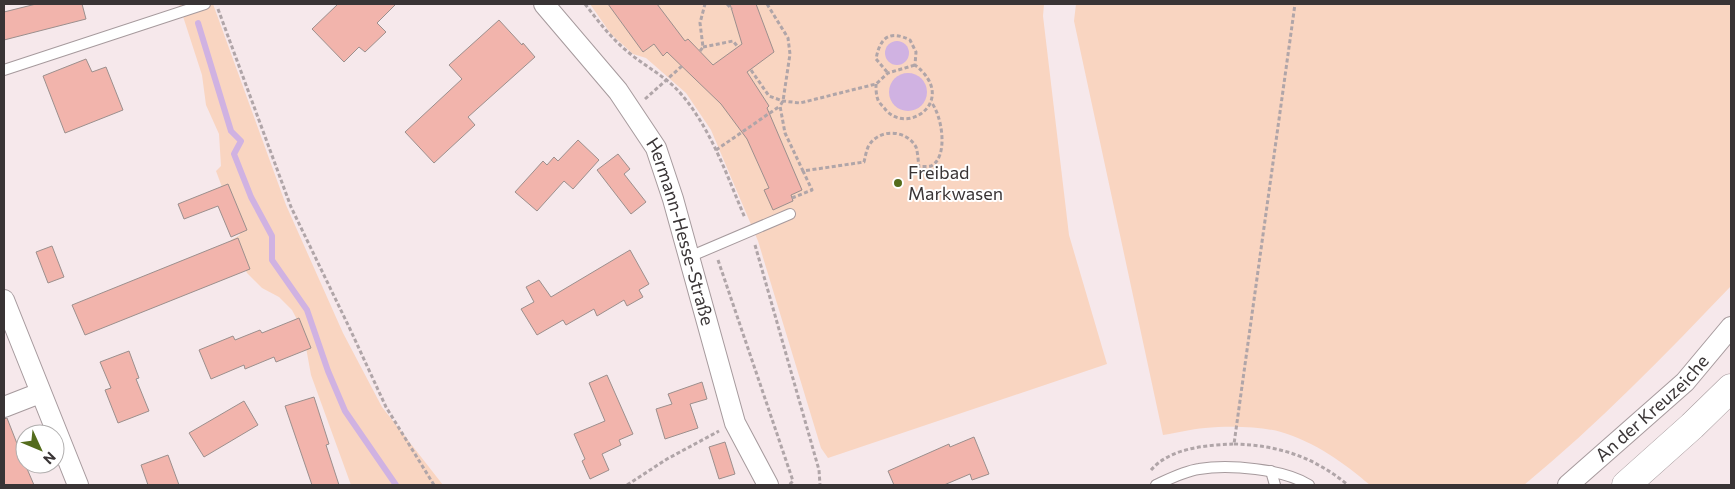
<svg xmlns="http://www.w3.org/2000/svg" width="1735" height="489" font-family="Commissioner,sans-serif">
<rect width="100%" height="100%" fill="#f6e8eb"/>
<g fill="#f9d5c1">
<polygon points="179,4 213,4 286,205 343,333 382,407 443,485 351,485 311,375 303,331 292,310 279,297 262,288 247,273 231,240 240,235 216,171 221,166 219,134 206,105 202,75"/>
<polygon points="590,4 1044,4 1043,16 1069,235 1107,364 828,458 821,448 758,241 711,130 686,93 646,58 633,54 611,34"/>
<path d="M1076 4H1731V286C1665 355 1598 424 1524 485H1370C1344 463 1315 442 1281 432 1260 426 1227 426 1205 428 1191 429 1176 433 1163 435L1074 21Z"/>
</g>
<g fill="#d0b2e2">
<circle cx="897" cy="53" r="12"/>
<circle cx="908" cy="92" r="19"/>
</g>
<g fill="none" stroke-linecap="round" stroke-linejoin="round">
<polyline stroke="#d0b2e2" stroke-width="6" points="198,23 231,131 241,141 234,154 251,197 272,236 272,260 307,310 328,371 345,411 396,485"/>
</g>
<g fill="#f2b4ac" stroke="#9c8f8d">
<polygon points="36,4 82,4 86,19 4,40 4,12"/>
<polygon points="338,4 396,4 377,23 386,32 365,52 359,47 344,62 312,29"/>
<polygon points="608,4 657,4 685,41 688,39 713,65 742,44 730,4 756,4 774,52 747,72 769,106 767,108 802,190 791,195 793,201 773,210 764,190 769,188 747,139 721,104 667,52 663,56 654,44 643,52"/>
<polygon points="499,20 522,45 523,43 535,57 468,117 475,125 434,163 405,132 462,79 449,65"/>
<polygon points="86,59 92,72 106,67 123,110 65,133 43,76"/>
<polygon points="578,140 599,160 573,189 564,181 537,211 515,192 543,161 547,165 554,157 558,161"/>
<polygon points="618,154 630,169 624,174 646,202 631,214 597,170"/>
<polygon points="228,184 247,230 231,237 218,206 184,219 178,204"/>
<polygon points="238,238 250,269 85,335 72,305"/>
<polygon points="52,246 64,277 48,283 36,252"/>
<polygon points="630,250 649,284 639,290 643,297 627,306 624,300 597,316 594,309 566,325 563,320 537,335 521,309 534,302 526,287 539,280 551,297"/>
<polygon points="299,318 311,348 276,362 274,357 245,369 244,365 211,379 199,350 233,336 235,340 260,330 262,333"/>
<polygon points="129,351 139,378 136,379 149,411 118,423 105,390 111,388 100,362"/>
<polygon points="607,375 633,434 619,440 621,445 602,454 609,470 590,479 582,461 585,459 574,434 605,421 589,383"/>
<polygon points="702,382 707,399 690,404 698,428 665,439 656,409 672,404 668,394"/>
<polygon points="314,397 329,444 326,445 339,485 312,485 285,406"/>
<polygon points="244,401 258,425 204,457 189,433"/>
<polygon points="7,418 25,464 34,485 4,485 4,419"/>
<polygon points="974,437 989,474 972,480 970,474 944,485 894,485 888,471 949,444 950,447"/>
<polygon points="725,442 735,474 719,479 709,447"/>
<polygon points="168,455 179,485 148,485 141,465"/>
</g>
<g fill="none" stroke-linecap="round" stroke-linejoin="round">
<defs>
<g id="lane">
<polyline points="4,70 205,4"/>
<polyline points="689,257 790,214"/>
<polyline points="1271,471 1275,485"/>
<path d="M1156 485C1169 479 1185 471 1199 469 1229 464 1284 469 1309 485"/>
</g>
<g id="street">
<path id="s1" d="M544 4 618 91 656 148 673 199 735 423 768 485"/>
<polyline points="4,300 78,485"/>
<polyline points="4,407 40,393"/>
<path id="s2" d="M1568 485 1685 382 1731 327"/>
</g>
<polyline id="secondary" points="1626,485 1692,426 1731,388"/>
</defs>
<use href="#lane" stroke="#a69a9d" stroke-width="12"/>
<use href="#street" stroke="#a69a9d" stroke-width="22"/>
<use href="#secondary" stroke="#a69a9d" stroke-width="29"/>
<g stroke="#b0a5a8" stroke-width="3" stroke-dasharray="4 2.5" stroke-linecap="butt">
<path d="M585 4C598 21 611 38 628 52 646 67 667 77 682 95 712 131 727 176 745 218"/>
<polyline points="727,4 732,9"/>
<path d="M767 4 788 38 790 54 783 101 780 106 785 133 803 171 864 162C865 158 866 152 868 147 878 128 906 129 916 147 918 153 918 161 919 167 923 166 927 167 931 166 949 157 942 115 931 102"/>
<polyline points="218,9 291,207 350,329 386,407 434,485"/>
<polyline points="703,47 733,41 738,47"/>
<polyline points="700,51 703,47 700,23 705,4"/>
<polyline points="751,70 769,96 783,101 800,103 876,84 888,73 915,65"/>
<path d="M876 84C876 89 876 95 878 100 879 103 883 106 885 109 908 137 959 99 915 65L916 52 910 40C890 30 880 37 876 59L888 73"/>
<polyline points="645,99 682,66"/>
<polyline points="716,150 780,106"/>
<polyline points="792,198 812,190 803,171"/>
<polyline points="755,245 819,470 820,485"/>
<polyline points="718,260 793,481 789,485"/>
<path d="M1234 444C1278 445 1314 457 1348 485"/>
<path d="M1151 470C1170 448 1206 445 1234 444L1295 4"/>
<polyline points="627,485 667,459 719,431"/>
</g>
<use href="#lane" stroke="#fff" stroke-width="10"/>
<use href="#street" stroke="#fff" stroke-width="20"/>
<use href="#secondary" stroke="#fff" stroke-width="28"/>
</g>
<circle fill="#546c1c" stroke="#fff" stroke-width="2" cx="898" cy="183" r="5"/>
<g text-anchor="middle" stroke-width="4" stroke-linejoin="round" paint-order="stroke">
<g font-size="18" fill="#393435" stroke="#fff" text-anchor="start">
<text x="908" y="179">Freibad<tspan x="908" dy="21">Markwasen</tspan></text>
</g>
<g font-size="18" fill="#393435" stroke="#fff">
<text dy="6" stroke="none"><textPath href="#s1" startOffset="270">Hermann-Hesse-Straße</textPath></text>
<text dy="6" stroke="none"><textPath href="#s2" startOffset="114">An der Kreuzeiche</textPath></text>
</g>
</g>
<rect width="1735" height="489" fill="none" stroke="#393435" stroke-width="10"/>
<g transform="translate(40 449) rotate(134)"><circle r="24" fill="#ffffff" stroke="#b0aeae"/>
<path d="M0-4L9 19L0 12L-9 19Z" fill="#546c1c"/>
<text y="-8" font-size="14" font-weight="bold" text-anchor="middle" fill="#393435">N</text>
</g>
</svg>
